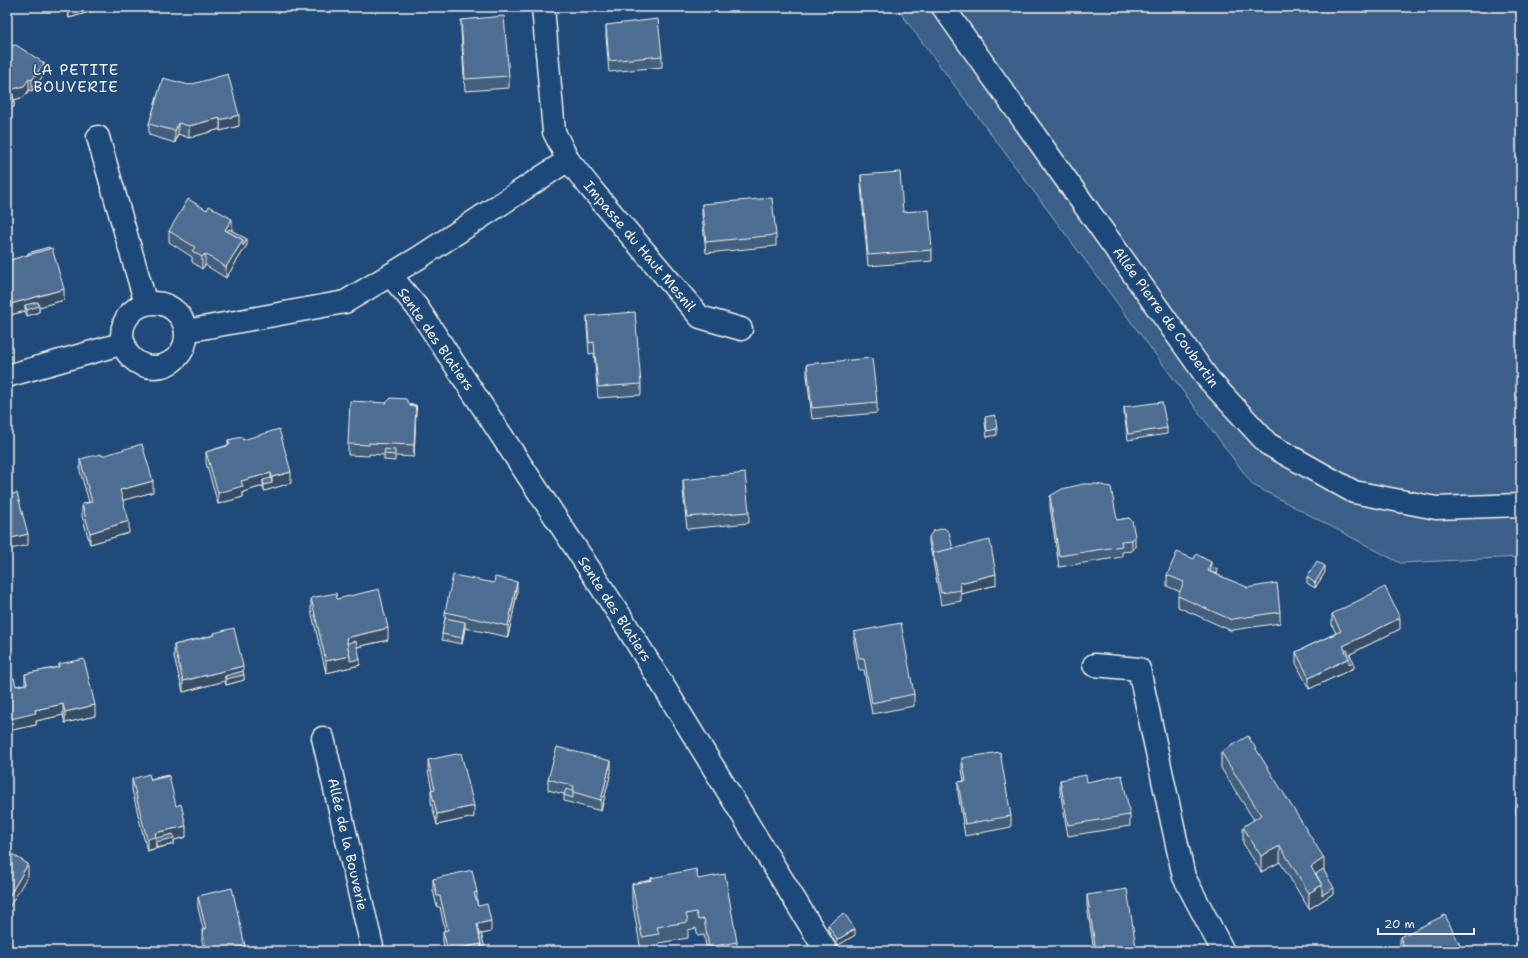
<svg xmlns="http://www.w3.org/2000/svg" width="1528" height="958" font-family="'Shantell Sans',sans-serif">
<rect width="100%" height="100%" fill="#1f4a7a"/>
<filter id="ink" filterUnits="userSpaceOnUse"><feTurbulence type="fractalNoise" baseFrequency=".025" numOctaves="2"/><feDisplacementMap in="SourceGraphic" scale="8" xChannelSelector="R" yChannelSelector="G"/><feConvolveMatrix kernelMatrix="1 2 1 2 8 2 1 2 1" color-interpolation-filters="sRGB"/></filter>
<g filter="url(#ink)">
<polygon fill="#3a5f88" stroke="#97a8b8" points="896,7 1521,7 1521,557 1400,563 1253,485"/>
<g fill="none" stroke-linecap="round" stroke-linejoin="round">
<defs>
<g id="minor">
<polyline points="543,7 554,132 568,160 593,191 700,317 741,329"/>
<polyline points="943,7 1209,380 1268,444 1354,492 1436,508 1521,505"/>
<polyline points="98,137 146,304"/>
<polyline points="391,276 417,307 621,617 826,951"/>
<circle cx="154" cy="335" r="32"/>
<polyline points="186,331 345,302 420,257 568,160"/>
<polyline points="7,376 124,343"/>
<polyline points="1094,665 1139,669 1184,877 1223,951"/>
<polyline points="323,738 373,951"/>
</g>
</defs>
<use href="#minor" stroke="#f4f1e8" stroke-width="25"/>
<use href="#minor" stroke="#1f4a7a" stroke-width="22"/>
</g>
<g fill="#425f7e" stroke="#f4f1e8">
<polygon points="66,7 106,7 69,18"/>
<polygon points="461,20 509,76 509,88 465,91 461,31"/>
<polygon points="606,25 662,56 662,67 609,72 606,36"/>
<polygon points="7,47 44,74 32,91 29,90 24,97 14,100 14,107 7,109"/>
<polygon points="163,78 239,126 220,131 220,129 189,138 178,134 175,143 149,135 149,124"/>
<polygon points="861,175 903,212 932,250 932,261 868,266 861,186"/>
<polygon points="702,204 776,235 776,246 706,253 702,215"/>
<polygon points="232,230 247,245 226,278 205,265 202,269 192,262 192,257 169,242 169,231"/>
<polygon points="28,253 64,300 39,307 39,312 27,316 25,311 7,316 7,261 28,255"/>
<polygon points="587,316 641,384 641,395 598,398 594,353 589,354 587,327"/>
<polygon points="807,364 877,402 877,413 812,419 807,376"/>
<polygon points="386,403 416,405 414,457 395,456 395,461 384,460 384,455 369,454 369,456 348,455 348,444"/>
<polygon points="1124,407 1167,428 1167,434 1128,440 1124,413"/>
<polygon points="985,417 997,429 997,435 987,437 985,422"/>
<polygon points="228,440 243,440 291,483 264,491 263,486 243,492 243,497 218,504 206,463 206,452 228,445"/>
<polygon points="102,456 153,492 123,500 129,533 90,544 82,516 82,504 89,502 80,471 80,459"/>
<polygon points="683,480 749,512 749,523 687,529 683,491"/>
<polygon points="1050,496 1117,520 1129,518 1135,547 1132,551 1122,552 1122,557 1059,567 1050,507"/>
<polygon points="929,537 953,549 996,585 961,594 961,601 941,605 933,561 929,543"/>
<polygon points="1211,567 1218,575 1247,588 1280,612 1280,623 1233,630 1232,631 1178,607 1178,596 1180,592 1167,586 1167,575"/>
<polygon points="1325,572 1315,588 1307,583 1307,577"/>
<polygon points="494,583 517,593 508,637 465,628 462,644 442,640 442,634 445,618 445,612"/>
<polygon points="311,598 337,599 388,640 357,647 360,665 326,673 311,610"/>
<polygon points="1332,614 1400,629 1350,654 1354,668 1309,689 1296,663 1296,652 1336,633 1332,625"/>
<polygon points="854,632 914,694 914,706 872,714 864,670 859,670 854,643"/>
<polygon points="214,633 243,671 244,680 226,685 225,681 183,692 174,657 174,645 214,635"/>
<polygon points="59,664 95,716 65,723 63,715 36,721 36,725 7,731 7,679 16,686 25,684 25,674 59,667"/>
<polygon points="1221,752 1324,871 1334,893 1309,909 1280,862 1261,872 1243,843 1243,827 1254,820 1221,768"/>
<polygon points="962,758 1011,816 1011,827 965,836 958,793 958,782 964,781 962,770"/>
<polygon points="428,760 474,817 437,825 431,802 431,790 432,790 428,771"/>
<polygon points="611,772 601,811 564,801 564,794 548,790 548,779"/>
<polygon points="132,779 150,779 176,806 186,837 174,840 174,844 147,851 132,790"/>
<polygon points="1060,780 1087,782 1130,815 1130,826 1068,836 1060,791"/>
<polygon points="1521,793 1521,816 1516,815 1516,809"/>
<polygon points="651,878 698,879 737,942 737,951 707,951 704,935 698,936 696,928 688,930 688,938 659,943 659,950 641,951 632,900 632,884 651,880"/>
<polygon points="433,879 477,903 478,906 491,932 481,934 485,951 445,951 443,942 443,931 445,931 440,907 437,907 433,890"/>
<polygon points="1087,895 1136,947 1136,951 1094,951 1087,906"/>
<polygon points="198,896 245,951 205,951 202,941 202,930 203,929 198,908"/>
<polygon points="828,925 855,935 837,946 828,930"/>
<polygon points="1400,937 1463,951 1401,951 1400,949"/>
</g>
<g fill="#364d66" stroke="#f4f1e8">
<polygon points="69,7 106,7 69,18"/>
<polygon points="44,63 44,74 32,91 32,80"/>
<polygon points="29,79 29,90 24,97 7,102 14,101 14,107 7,109 7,91"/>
<polygon points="239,115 239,126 220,131 220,120"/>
<polygon points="220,118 220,129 189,138 189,126"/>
<polygon points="178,123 178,134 175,143 175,131"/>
<polygon points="232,219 232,230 227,237 225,230"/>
<polygon points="247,239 247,245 226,278 226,267 243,240"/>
<polygon points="205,254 205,265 202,269 202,257"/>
<polygon points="64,289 64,300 39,307 39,312 27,316 27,310 25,305 25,311 7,316 7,305"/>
<polygon points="416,406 416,411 414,457 414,445"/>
<polygon points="291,472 291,483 264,491 264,485 263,480 263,486 243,492 243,497 218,504 218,493 241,481 271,473 271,483 272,483 272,477"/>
<polygon points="153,481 153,492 120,501 120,490"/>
<polygon points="129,521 129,533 90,544 90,533"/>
<polygon points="28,534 28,545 7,550 7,539"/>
<polygon points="1135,536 1135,547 1132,551 1132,540"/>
<polygon points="1211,562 1211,573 1208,571"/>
<polygon points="1325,566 1325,572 1315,588 1315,583"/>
<polygon points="996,574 996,585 961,594 960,583"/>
<polygon points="517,582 517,593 508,637 508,626"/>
<polygon points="1400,618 1400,629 1346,656 1343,646"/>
<polygon points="465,622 465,628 462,644 462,638"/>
<polygon points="388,628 388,640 347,649 346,638"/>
<polygon points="350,656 360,659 360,665 326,673 326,661"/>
<polygon points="1349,658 1354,662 1354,668 1309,689 1309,678"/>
<polygon points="243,666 243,675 244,675 244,680 226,685 226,679 225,676 225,681 183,692 183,681"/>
<polygon points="63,704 63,715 36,721 36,725 7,731 7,720 35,710"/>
<polygon points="95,705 95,716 65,723 65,712"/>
<polygon points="611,761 611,772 601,811 601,800"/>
<polygon points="474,806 474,817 437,825 437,814"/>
<polygon points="186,826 186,837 174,840 174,844 156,848 156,842 156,848 147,851 147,839 155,833"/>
<polygon points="1280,846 1280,862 1261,872 1261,856"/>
<polygon points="1324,858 1324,875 1314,881 1311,867"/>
<polygon points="28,864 28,875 7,911 7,900"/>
<polygon points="1322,885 1334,888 1334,893 1309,909 1309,893"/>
<polygon points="477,892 477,903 474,893"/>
<polygon points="491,921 491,932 477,935 477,924"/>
<polygon points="855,929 855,935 837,946 837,940"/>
<polygon points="481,944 481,951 450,951"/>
<polygon points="245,946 245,951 221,951"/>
<polygon points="485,948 485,951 482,951 482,949"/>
</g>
<g fill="#4d6e92" stroke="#f4f1e8">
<polygon points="504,16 509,76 465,79 461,20"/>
<polygon points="658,19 662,56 609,61 606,25"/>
<polygon points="16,45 44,63 32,80 29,79 24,86 7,91 7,47"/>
<polygon points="228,74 239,115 220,120 220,118 189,126 178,123 175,131 149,124 163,78 189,85"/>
<polygon points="13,94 14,101 7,103 7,96"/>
<polygon points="900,172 903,212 929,210 932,250 868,255 861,175"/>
<polygon points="772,198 776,235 706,242 702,204"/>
<polygon points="188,199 207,210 209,206 232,219 225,230 243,240 226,267 205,254 202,257 192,251 195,247 169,231"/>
<polygon points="229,229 247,239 243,246 243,240 227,231"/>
<polygon points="49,247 50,249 28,255 28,253"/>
<polygon points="52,248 64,289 7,305 7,261"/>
<polygon points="38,302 39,306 27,310 25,305"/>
<polygon points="635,312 641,384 598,387 594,342 589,343 587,316"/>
<polygon points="872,358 877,402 812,408 807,364"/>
<polygon points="391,398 406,399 410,406 416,406 414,445 369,443 369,445 348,444 350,401 386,403"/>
<polygon points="1162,402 1167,428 1128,434 1124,407"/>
<polygon points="410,405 416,405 416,411 416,406 410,406"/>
<polygon points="995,415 997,429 987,431 985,417"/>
<polygon points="279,429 291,472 272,477 271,473 241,481 243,486 218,493 206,452 230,445 228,440 242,437 243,440"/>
<polygon points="142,444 153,481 120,490 129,521 90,533 82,504 92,502 80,459 101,454 102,456"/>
<polygon points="385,449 395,450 395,455 384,454"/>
<polygon points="745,473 749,512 687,517 683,480"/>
<polygon points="271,478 272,483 264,485 263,480"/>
<polygon points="1083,484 1096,484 1111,487 1117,520 1129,518 1132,521 1135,536 1132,540 1121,541 1122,546 1059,556 1050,496 1062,489"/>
<polygon points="17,493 28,534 7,539 7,495"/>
<polygon points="944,528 949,532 953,549 933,553 933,555 929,537 933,531"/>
<polygon points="990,540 996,574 960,583 961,590 941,593 933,553"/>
<polygon points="1177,552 1194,559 1196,554 1211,562 1208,571 1247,587 1246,588 1277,583 1280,612 1233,619 1232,620 1178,596 1184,582 1167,575"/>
<polygon points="1317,561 1325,566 1315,583 1307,577"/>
<polygon points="1211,567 1218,570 1217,574 1210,572"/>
<polygon points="453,575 494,583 495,577 517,582 508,626 445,612"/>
<polygon points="1385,587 1400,618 1343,646 1349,658 1309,678 1296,652 1341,631 1332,614"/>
<polygon points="379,589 388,628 346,638 350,656 326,661 311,598 336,593 337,599"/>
<polygon points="445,618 465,622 462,638 442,634"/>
<polygon points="901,623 914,694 872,703 864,658 859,658 854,632"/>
<polygon points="234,628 243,666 183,681 174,645 215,635 214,633"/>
<polygon points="356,641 360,659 350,661 350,656 347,643"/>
<polygon points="1347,650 1354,662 1349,664 1349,658 1345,651"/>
<polygon points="84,659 95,705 65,712 63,704 35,710 36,713 7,720 7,679 14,678 16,686 27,684 25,674 59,667 59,664"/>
<polygon points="243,671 244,675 226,679 225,676"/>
<polygon points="1248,736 1324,858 1311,867 1322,885 1309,893 1280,846 1261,856 1243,827 1261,815 1221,752"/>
<polygon points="557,747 611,761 601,800 573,792 574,786 548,779"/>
<polygon points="1000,752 1011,816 965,824 958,782 966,781 962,758"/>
<polygon points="461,753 474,806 437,814 431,790 435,789 428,760"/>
<polygon points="149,774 151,780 169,776 176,806 181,804 186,826 155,833 156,837 147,839 132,779"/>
<polygon points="168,775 168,776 151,780 150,779"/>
<polygon points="1086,775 1087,782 1122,775 1130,815 1068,825 1060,780"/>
<polygon points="566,789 573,791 573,798 564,795"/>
<polygon points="1518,792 1521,793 1521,810 1516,809"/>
<polygon points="173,834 174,838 156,842 156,838"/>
<polygon points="7,851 28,864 7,900"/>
<polygon points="696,869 698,879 725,874 737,942 709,947 704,919 698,920 696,912 686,914 688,922 657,927 659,934 642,937 632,884 652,880 651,878"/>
<polygon points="1323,869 1334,888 1322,895 1322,885 1316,874"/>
<polygon points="472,870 477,892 474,893 478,906 487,904 491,921 477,924 481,944 448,951 443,931 448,930 440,896 437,896 433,879"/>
<polygon points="232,888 245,946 221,951 207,951 202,930 206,929 198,896"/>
<polygon points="1127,889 1136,947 1109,951 1096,951 1087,895"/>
<polygon points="844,913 855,929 837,940 828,925"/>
<polygon points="1445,915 1463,951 1406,951 1400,937"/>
<polygon points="481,933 485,948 482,949 479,934"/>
</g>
</g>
<g text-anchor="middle" stroke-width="3" stroke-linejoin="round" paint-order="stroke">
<g font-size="14" fill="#f4f1e8" stroke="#1f4a7a">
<text transform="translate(640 246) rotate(50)" y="5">Impasse du Haut Mesnil</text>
<text transform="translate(1166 317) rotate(54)" y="5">Allée Pierre de Coubertin</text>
<text transform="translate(436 339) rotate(55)" y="5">Sente des Blatiers</text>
<text transform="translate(615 609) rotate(57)" y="5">Sente des Blatiers</text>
<text transform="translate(348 844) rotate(77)" y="5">Allée de la Bouverie</text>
</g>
<g font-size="15" letter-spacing="1" fill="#f4f1e8" stroke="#1f4a7a">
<text x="76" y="75">LA PETITE<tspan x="76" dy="17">BOUVERIE</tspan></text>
</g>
</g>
<rect width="1528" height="958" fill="none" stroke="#1f4a7a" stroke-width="24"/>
<rect x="12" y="12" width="1504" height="934" fill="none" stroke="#f4f1e8" stroke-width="1.5" filter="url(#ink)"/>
<path d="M1378 928v6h96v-6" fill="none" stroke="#f4f1e8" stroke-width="2"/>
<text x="1384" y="928" font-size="12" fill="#f4f1e8" stroke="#1f4a7a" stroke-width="3" paint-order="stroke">20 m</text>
</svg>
